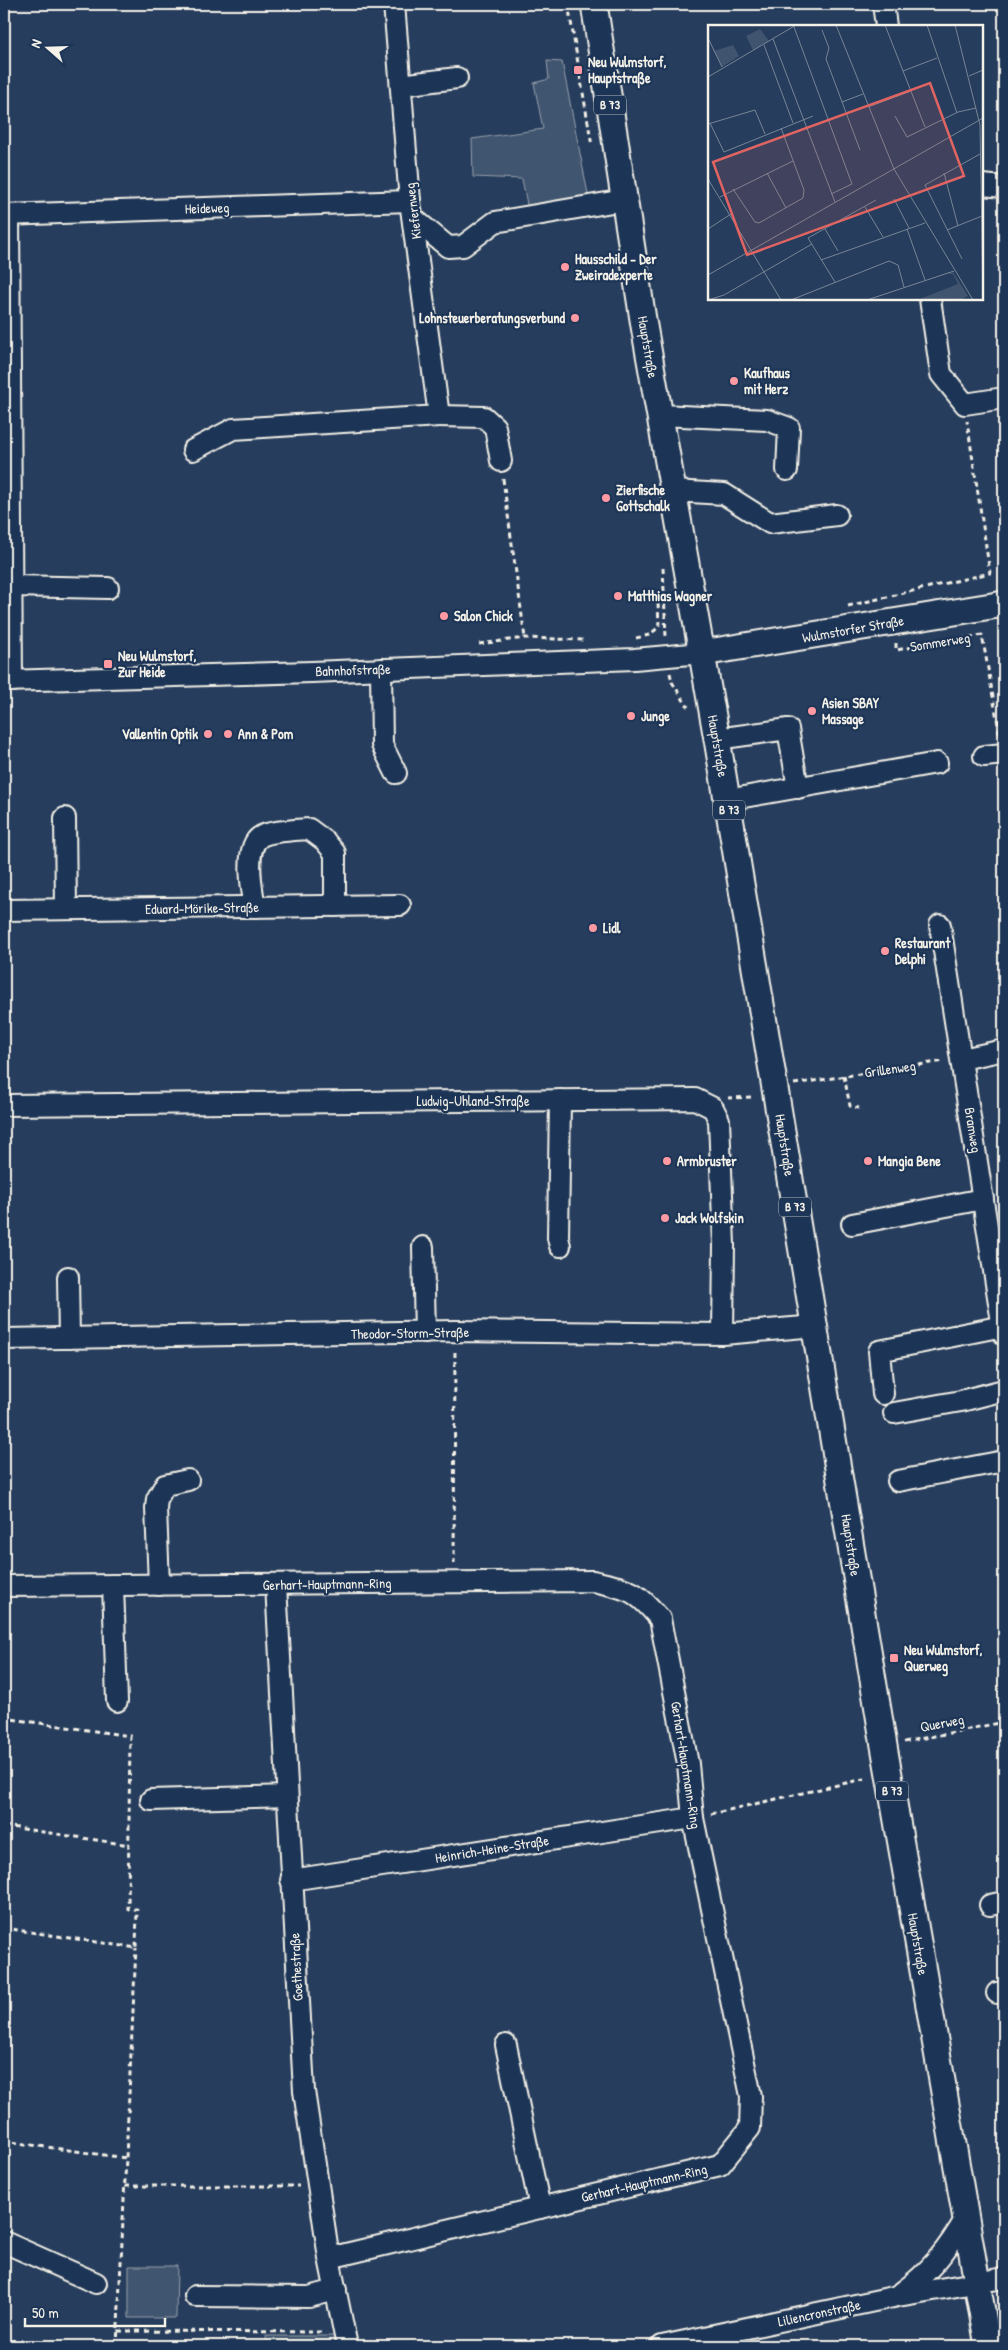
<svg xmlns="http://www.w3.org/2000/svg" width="1008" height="2350" font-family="'Patrick Hand',sans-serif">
<rect width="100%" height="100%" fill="#263d5d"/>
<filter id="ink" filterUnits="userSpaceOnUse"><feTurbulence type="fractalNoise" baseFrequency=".02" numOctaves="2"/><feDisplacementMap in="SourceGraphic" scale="10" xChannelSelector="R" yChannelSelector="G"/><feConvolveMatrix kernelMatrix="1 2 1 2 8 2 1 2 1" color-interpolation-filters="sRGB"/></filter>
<g filter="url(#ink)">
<g fill="#40546f" stroke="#9aa2ac">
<polygon points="547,61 562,62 589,199 528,209 522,179 473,177 472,139 543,129 534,83 549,79"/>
<polygon points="129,2266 177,2266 176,2318 129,2318"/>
<polygon points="266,2336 337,2336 339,2346 267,2346"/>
</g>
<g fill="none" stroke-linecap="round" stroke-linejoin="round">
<defs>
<g id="minor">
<polyline points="883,4 886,26"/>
<polyline points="401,85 457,78"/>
<polyline points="982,185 1004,187"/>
<polyline points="4,215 410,201"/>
<polyline points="9,215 12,681"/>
<polyline points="413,218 448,247 463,246 495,222 624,200"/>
<polyline points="930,299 941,374 965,404 1004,398"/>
<polyline points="660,415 767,420 789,428 787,470"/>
<polyline points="439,416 484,417 495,427 501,461"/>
<polyline points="193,450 233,429 439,416 410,201 394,4"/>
<polyline points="673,491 724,494 770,523 837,515"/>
<polyline points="11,586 108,588"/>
<polyline points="381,669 382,745 396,773"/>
<polyline points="4,681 312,672 634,659 702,653"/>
<polyline points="717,739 788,729 798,788"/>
<polyline points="984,756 1004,754"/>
<polyline points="727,800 937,763"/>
<polyline points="65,818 66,909"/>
<path d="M255 907C252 891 244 848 260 837 268 831 298 830 309 829L325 841 335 853V906"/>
<polyline points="4,910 400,905"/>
<polyline points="940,925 1004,1335"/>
<polyline points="962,1059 1004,1050"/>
<polyline points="4,1105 695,1099 713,1108 719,1120 724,1245 723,1334"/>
<polyline points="852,1224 983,1199"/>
<polyline points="560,1246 558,1238 560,1100"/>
<polyline points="423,1247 425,1332"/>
<polyline points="68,1277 69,1338"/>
<polyline points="4,1339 455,1331 723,1334 816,1326"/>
<polyline points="883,1394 879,1351 1003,1326"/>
<polyline points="894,1413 961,1401 1004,1390"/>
<polyline points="898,1481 1004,1461"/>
<polyline points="113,1585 117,1701"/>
<polyline points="159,1585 156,1508 157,1499 165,1485 188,1480"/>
<polyline points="276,1585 304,2091 329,2258 347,2346"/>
<path d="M4 1586 593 1581C629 1589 635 1589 660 1619L688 1764 693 1818 751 2096 750 2128 720 2165 329 2258"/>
<polyline points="151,1800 287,1796"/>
<polyline points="291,1880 693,1818"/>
<polyline points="990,1905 1004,1902"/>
<polyline points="997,1993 1004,1992"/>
<polyline points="506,2045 540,2208"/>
<polyline points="4,2242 96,2283"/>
<path d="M901 2293C930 2272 948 2249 966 2218"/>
<polyline points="195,2296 309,2297 336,2290"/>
<polyline points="662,2346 898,2296 1004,2278"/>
</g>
<g id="major">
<polyline points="594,4 644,326 717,739 884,1746 988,2346"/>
<polyline points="702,653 1004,604"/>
</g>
</defs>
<use href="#minor" stroke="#f4f1e8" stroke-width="24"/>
<use href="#major" stroke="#f4f1e8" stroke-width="29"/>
<g stroke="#f4f1e8" stroke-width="3" stroke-dasharray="5 4" stroke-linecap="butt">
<polyline points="568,4 592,146"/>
<polyline points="503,479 525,638"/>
<polyline points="663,568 666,637"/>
<polyline points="848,606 990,573 967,421"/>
<polyline points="636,638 649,635 659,627 658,603 670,600"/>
<polyline points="896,643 896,650 982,635 1000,736"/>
<polyline points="479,644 525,638 584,640"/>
<polyline points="670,673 672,682 688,707"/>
<polyline points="844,1076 850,1106 859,1108"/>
<polyline points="794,1084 944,1061"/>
<polyline points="728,1098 754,1097"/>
<polyline points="454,1564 455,1348"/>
<polyline points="4,1718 130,1736 128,1909 137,1909 136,1948 4,1928"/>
<polyline points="904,1742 1004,1722"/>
<polyline points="711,1814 868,1778"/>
<polyline points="4,1826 129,1845"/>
<polyline points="4,2141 126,2158"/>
<polyline points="125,2186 299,2186"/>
<polyline points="118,2331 325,2332"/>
<polyline points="117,2346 136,1948"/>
</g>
<use href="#minor" stroke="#1d3557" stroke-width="20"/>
<use href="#major" stroke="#1d3557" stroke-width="25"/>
</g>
</g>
<g fill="#ff9aa2" stroke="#1d3557" stroke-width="2">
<rect x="573" y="65" width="10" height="10" rx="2.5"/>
<circle cx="565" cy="267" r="5"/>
<circle cx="575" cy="318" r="5"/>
<circle cx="734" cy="381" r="5"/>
<circle cx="606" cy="498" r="5"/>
<circle cx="618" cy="596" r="5"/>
<circle cx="444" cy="616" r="5"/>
<rect x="103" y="659" width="10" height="10" rx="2.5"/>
<circle cx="812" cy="711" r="5"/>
<circle cx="631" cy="716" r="5"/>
<circle cx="208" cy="734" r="5"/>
<circle cx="228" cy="734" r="5"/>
<circle cx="593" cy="928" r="5"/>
<circle cx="885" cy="951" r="5"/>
<circle cx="667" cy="1161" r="5"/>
<circle cx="868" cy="1161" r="5"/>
<circle cx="665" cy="1218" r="5"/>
<rect x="889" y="1653" width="10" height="10" rx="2.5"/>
</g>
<g text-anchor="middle" stroke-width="4.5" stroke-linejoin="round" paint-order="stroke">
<g fill="#1d3557" stroke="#b4b9bc" stroke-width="1">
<rect x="594" y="95.5" width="32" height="19" rx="4"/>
<rect x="713" y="800.5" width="32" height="19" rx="4"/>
<rect x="779" y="1197.5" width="32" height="19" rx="4"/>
<rect x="876" y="1781.5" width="32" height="19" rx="4"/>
</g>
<g font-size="12" font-weight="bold" fill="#f4f1e8">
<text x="610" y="109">B 73</text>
<text x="729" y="814">B 73</text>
<text x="795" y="1211">B 73</text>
<text x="892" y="1795">B 73</text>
</g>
<g font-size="14" font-weight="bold" fill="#f4f1e8" stroke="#1d3557" text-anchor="start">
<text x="588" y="67">Neu Wulmstorf,<tspan x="588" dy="16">Hauptstraße</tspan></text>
<text x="575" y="264">Hausschild - Der<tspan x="575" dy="16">Zweiradexperte</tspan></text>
<text x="565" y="323" text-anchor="end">Lohnsteuerberatungsverbund</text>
<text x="744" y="378">Kaufhaus<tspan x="744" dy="16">mit Herz</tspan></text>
<text x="616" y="495">Zierfische<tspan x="616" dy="16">Gottschalk</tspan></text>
<text x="628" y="601">Matthias Wagner</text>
<text x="454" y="621">Salon Chick</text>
<text x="118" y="661">Neu Wulmstorf,<tspan x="118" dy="16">Zur Heide</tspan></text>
<text x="822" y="708">Asien SBAY<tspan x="822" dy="16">Massage</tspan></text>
<text x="641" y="721">Junge</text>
<text x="198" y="739" text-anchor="end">Vallentin Optik</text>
<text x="238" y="739">Ann &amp; Pom</text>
<text x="603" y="933">Lidl</text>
<text x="895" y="948">Restaurant<tspan x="895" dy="16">Delphi</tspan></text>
<text x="677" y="1166">Armbruster</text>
<text x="878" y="1166">Mangia Bene</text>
<text x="675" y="1223">Jack Wolfskin</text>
<text x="904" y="1655">Neu Wulmstorf,<tspan x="904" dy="16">Querweg</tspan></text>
</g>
<g font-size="14" fill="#f4f1e8" stroke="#1d3557">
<text transform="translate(207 208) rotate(-2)" y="5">Heideweg</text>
<text transform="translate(413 211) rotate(-97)" y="5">Kiefernweg</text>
<text transform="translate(648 347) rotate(80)" y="5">Hauptstraße</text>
<text transform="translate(853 629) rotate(-10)" y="5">Wulmstorfer Straße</text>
<text transform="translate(940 642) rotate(-9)" y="5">Sommerweg</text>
<text transform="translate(353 670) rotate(-2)" y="5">Bahnhofstraße</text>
<text transform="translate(718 746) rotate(80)" y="5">Hauptstraße</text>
<text transform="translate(202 908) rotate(-1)" y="5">Eduard-Mörike-Straße</text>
<text transform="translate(890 1069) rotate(-8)" y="5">Grillenweg</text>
<text x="473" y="1106">Ludwig-Uhland-Straße</text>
<text transform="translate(973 1130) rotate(81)" y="5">Bramweg</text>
<text transform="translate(785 1145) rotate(81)" y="5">Hauptstraße</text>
<text transform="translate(410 1333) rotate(-1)" y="5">Theodor-Storm-Straße</text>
<text transform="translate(851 1545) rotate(81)" y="5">Hauptstraße</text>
<text transform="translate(327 1584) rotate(-1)" y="5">Gerhart-Hauptmann-Ring</text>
<text transform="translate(942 1723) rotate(-11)" y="5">Querweg</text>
<text transform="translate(686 1765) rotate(81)" y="5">Gerhart-Hauptmann-Ring</text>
<text transform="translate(492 1849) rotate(-9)" y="5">Heinrich-Heine-Straße</text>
<text transform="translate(918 1944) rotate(80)" y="5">Hauptstraße</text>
<text transform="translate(296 1967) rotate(-93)" y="5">Goethestraße</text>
<text transform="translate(644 2183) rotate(-13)" y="5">Gerhart-Hauptmann-Ring</text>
<text transform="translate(819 2313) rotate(-12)" y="5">Liliencronstraße</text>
</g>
</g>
<g transform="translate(708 25)">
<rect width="275" height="275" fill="#263d5d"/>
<path d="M52 4 61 16 45 25 38 11ZM25 20 31 31 14 42 6 26ZM245 247 260 271 252 275H209L250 259 245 249H239Z" fill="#40546f"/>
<path fill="none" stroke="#788595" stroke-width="1" d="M128 0 186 144M177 0 217 102M219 0 249 88M247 0 272 100 275 275M86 2 144 159 123 169M114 5 121 23 118 34 152 125M0 13 14 42M65 14 127 177M56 20 85 98M195 46 229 33M261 51 275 45M0 52 88 0M134 77 155 69M160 82 203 66M187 91 199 112 250 87 268 83M2 98 16 127 105 91M0 99 47 85 57 109M186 144 265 275M59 148 78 183M236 148 250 201M0 154 73 275M25 164 47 197 51 198 95 173 96 165 73 103M12 172 85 136M186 174 201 203M157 182 175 212M0 204 23 189M117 204 130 226M199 204 217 255M239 205 274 191M254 234 217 160 272 129M113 235 217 198M0 250 275 93M127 257 100 213 168 175M0 275 16 270 104 219M83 275 181 236 190 240 196 262M159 275 246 246"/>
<path fill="#df6462" fill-opacity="0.15" stroke="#df6462" stroke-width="2.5" d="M222 58 256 151 39 230 5 137Z"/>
<rect width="275" height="275" fill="none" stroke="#f4f1e8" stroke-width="2.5"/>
</g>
<rect width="1008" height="2350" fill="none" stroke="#1d3557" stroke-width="20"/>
<rect x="10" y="10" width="988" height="2330" fill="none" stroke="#f4f1e8" stroke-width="2" filter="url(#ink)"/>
<g transform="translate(48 48) rotate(290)" stroke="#1d3557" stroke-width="4" paint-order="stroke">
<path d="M0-4L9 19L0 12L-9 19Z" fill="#f4f1e8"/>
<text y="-8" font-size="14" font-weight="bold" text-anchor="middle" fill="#f4f1e8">N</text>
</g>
<path d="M25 2318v8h140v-8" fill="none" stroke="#f4f1e8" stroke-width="2.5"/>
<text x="32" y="2318" font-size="15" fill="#f4f1e8" stroke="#1d3557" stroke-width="4" paint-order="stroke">50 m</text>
</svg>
